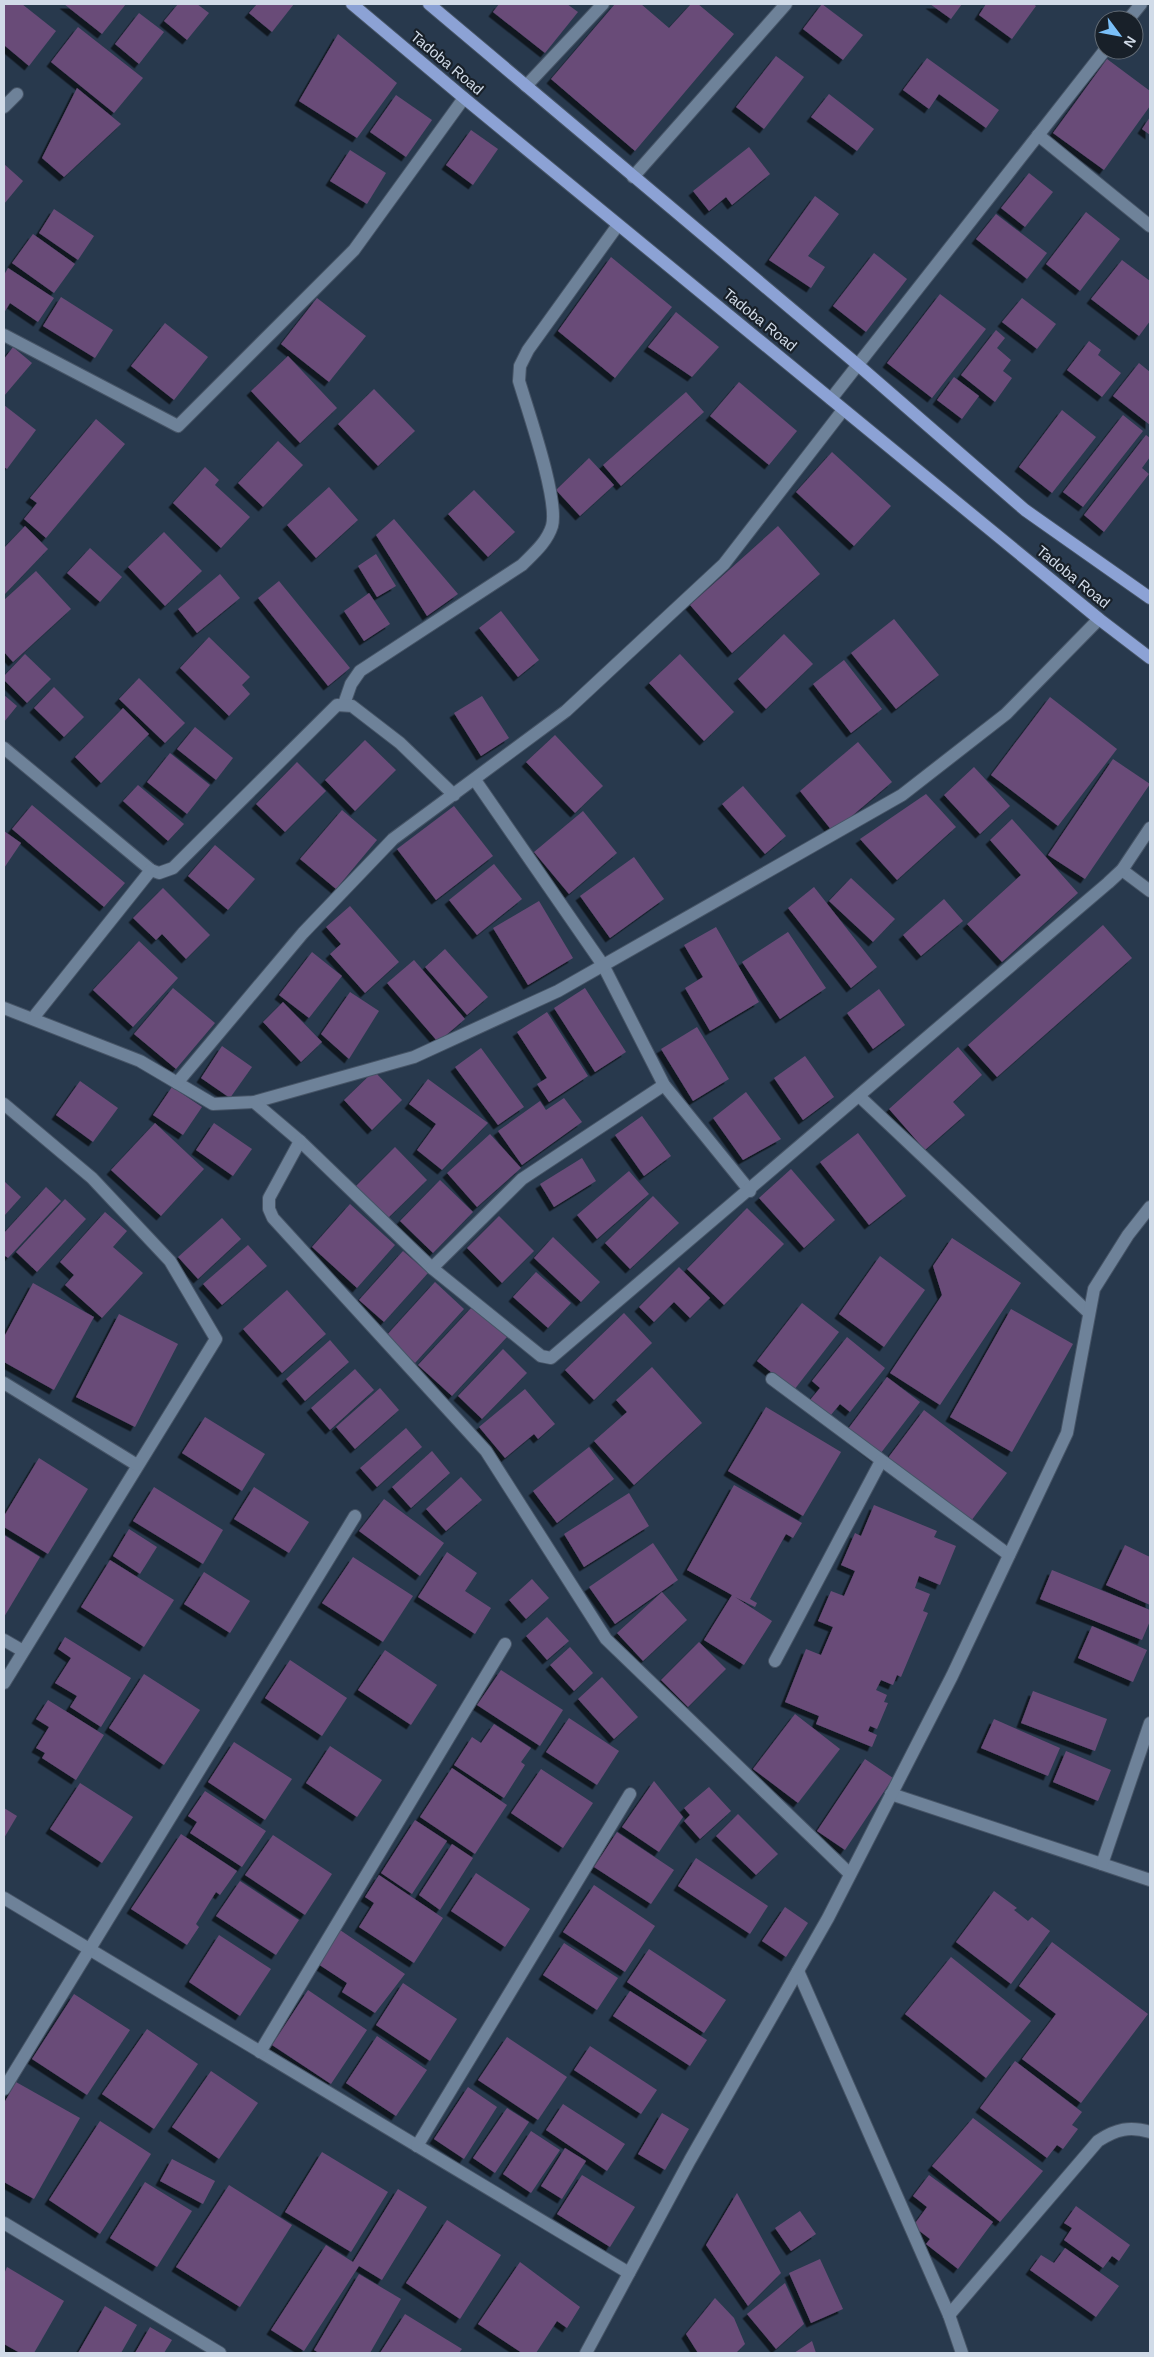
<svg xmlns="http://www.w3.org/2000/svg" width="1154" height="2357" font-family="Arial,sans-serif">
<defs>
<filter id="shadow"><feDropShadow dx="-4.5" dy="4.5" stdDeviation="0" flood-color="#0009"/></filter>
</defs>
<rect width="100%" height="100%" fill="#28394d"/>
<g fill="#694c78" filter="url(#shadow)">
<polygon points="4,4 22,4 56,31 29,66 4,45"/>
<polygon points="64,4 126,4 102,34"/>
<polygon points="178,4 197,4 209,13 187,40 164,21"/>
<polygon points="257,4 294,4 272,32 249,13"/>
<polygon points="499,4 567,4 578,12 545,53 493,12"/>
<polygon points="615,4 641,4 669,28 691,4 698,4 734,34 635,151 551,79"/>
<polygon points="822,4 863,35 843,60 803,29"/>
<polygon points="930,4 962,4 951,19"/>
<polygon points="986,4 1033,4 1036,6 1012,39 979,15"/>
<polygon points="139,13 164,32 139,64 115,44"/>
<polygon points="78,27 143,78 114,113 51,62"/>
<polygon points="338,34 397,83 357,138 299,101"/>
<polygon points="776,56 804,77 764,129 736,107"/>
<polygon points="927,58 999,110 986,128 939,94 929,109 903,90"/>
<polygon points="1107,59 1150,91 1150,106 1104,170 1053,133"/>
<polygon points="77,88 121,124 64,177 42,158"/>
<polygon points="829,94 874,129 857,151 811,117"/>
<polygon points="396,95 432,120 406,157 370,132"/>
<polygon points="1150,117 1150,135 1142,129"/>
<polygon points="471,130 498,149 473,185 446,165"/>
<polygon points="749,147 770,174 732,205 726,197 709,211 693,191"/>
<polygon points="350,150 386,173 367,204 330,181"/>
<polygon points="4,164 23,181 4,204"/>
<polygon points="1029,173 1053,192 1025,227 1001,208"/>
<polygon points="815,196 839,214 808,256 825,267 811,288 769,260"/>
<polygon points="54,209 94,236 78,260 39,233"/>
<polygon points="1086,212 1120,239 1080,291 1046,264"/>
<polygon points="996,214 1047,253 1027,279 976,239"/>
<polygon points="33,234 75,264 54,293 12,263"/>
<polygon points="874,253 907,279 866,332 833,306"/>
<polygon points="611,257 672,307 615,378 558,331"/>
<polygon points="1122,260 1150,281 1150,321 1139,336 1091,299"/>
<polygon points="8,268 54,298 38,322 10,303 4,313 4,275"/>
<polygon points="940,294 986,329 932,398 887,363"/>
<polygon points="61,297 113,330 95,358 43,326"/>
<polygon points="317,298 366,336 329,382 281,344"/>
<polygon points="1022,298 1056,324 1037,349 1002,322"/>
<polygon points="676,312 719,347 692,377 648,347"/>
<polygon points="165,323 208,357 174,400 131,366"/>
<polygon points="996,330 1005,338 997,348 1011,360 1003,371 1012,378 995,402 961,375"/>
<polygon points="1089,341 1101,350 1098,355 1121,373 1102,397 1067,370"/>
<polygon points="13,347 32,363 4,396 4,359"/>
<polygon points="288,356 337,408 300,443 251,391"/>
<polygon points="1139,363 1150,372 1150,425 1113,396"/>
<polygon points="954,377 979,396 962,419 937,400"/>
<polygon points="739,382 797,431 769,465 710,416"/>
<polygon points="374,389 415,431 378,466 338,424"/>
<polygon points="686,392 704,412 621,486 603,465"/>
<polygon points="4,405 36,430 7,469 4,467"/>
<polygon points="1062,410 1096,437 1052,493 1019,467"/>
<polygon points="1123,415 1143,431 1083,507 1063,492"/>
<polygon points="96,419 125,444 46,538 24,519 37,503 30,498"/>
<polygon points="1146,435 1150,438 1150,457 1142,468 1149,474 1104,532 1084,515"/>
<polygon points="278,441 303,465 263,507 238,483"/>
<polygon points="832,452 891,506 854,546 796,492"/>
<polygon points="589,458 614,485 580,516 556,490"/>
<polygon points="205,467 219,480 215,485 250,517 221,548 173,503"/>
<polygon points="329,487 358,520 316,558 287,525"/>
<polygon points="474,490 515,532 488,557 448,514"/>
<polygon points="394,519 458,594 427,616 376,535"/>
<polygon points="25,526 48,549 4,595 4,548"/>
<polygon points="778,526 820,574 732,653 690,605"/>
<polygon points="164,532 202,571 165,606 128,567"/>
<polygon points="90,548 122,577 100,602 67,573"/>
<polygon points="376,554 396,586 377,597 358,566"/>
<polygon points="36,571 71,609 13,662 4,652 4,600"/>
<polygon points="220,574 240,598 197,633 178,609"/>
<polygon points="279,581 350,668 328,686 258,598"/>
<polygon points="369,593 390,624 364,641 344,611"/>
<polygon points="501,611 539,660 518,677 479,628"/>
<polygon points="894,619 939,675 896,709 851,653"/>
<polygon points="784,634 813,664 766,709 738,679"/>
<polygon points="209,637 250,677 242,685 250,694 229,716 180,668"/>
<polygon points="25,654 51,679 27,703 4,680 4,676"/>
<polygon points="680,654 734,712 704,741 649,683"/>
<polygon points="844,660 882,709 851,733 813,684"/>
<polygon points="139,678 185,723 165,743 119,699"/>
<polygon points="54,687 84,717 64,737 34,708"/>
<polygon points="4,695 17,706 4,722"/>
<polygon points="482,696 509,738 481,756 454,713"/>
<polygon points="1050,697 1117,749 1058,826 991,775"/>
<polygon points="123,708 149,734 101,783 75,757"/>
<polygon points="195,727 233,758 216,780 177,749"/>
<polygon points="555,735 603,786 575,813 526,762"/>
<polygon points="365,740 396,770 355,811 325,780"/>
<polygon points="858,742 892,782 833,832 800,791"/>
<polygon points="170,753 210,785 187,814 147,782"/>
<polygon points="1113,759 1150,784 1085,879 1048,855"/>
<polygon points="297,762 326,791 285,832 256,804"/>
<polygon points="974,767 1010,806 980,834 944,795"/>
<polygon points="138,785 184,824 168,841 123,801"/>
<polygon points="743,786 786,836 765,854 722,804"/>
<polygon points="926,794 956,827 897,880 860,839"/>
<polygon points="32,805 125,883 104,907 12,829"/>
<polygon points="454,806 493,856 436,900 397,849"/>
<polygon points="342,810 377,840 336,889 300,859"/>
<polygon points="583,811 617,853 569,894 534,852"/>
<polygon points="1012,819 1078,893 1002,962 967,924 1021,875 990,840"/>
<polygon points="4,831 21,843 4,868"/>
<polygon points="215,845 255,879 228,910 188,876"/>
<polygon points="634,857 664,899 610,938 580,896"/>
<polygon points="494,864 522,899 477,935 449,900"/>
<polygon points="851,878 895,919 873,942 829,901"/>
<polygon points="814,887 877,967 851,988 788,908"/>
<polygon points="163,888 210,935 186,959 162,934 156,940 133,918"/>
<polygon points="944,899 963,921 921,956 903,935"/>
<polygon points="539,901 573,958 528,985 493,928"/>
<polygon points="350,906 399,962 365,993 330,954 341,944 326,927"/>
<polygon points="1103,925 1132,958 997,1077 968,1045"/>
<polygon points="716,927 759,1002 710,1031 685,988 703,977 684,945"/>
<polygon points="788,932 826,988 780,1019 742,962"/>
<polygon points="139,941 178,978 133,1027 93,990"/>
<polygon points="445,949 488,997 467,1015 425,967"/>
<polygon points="312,952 342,976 309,1018 279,995"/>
<polygon points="414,960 465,1019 438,1042 387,983"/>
<polygon points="173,988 215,1023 176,1069 134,1034"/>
<polygon points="585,988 626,1052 595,1072 554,1008"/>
<polygon points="879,989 905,1025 873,1049 847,1013"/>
<polygon points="350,992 379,1011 349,1059 321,1034"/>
<polygon points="283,1002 322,1042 301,1062 263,1022"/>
<polygon points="547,1012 588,1076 549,1102 537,1084 547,1078 517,1032"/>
<polygon points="697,1027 729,1079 693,1101 661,1049"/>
<polygon points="222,1046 252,1067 230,1098 201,1078"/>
<polygon points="958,1047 982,1075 953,1102 965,1115 925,1150 889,1109"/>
<polygon points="481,1048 524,1107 498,1125 455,1067"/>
<polygon points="805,1056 834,1097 803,1120 774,1078"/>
<polygon points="374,1071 402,1100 372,1130 344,1100"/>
<polygon points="428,1079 488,1123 442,1170 417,1150 436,1124 409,1104"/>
<polygon points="80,1081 118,1108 93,1142 56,1115"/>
<polygon points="172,1087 202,1107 183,1135 153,1115"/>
<polygon points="746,1092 781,1139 743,1160 713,1118"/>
<polygon points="564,1098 582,1122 522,1165 498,1131 540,1101 546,1110"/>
<polygon points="642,1116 671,1156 644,1176 615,1135"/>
<polygon points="155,1123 204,1169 161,1216 111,1170"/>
<polygon points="214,1123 252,1149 233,1176 196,1150"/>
<polygon points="858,1133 906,1196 869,1225 820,1162"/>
<polygon points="490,1134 521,1168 477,1207 447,1173"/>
<polygon points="395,1147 427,1180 387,1219 355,1187"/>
<polygon points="582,1158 596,1181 554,1207 540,1184"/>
<polygon points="791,1169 835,1220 804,1248 759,1198"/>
<polygon points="629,1171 649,1194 597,1239 577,1215"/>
<polygon points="440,1180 473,1212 433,1253 400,1221"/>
<polygon points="4,1181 21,1197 4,1216"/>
<polygon points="46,1187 61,1201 8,1258 4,1255 4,1233"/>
<polygon points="653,1196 679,1223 630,1269 605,1243"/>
<polygon points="65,1199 86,1219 37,1272 16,1252"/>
<polygon points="350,1204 395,1245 357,1288 312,1247"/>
<polygon points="747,1208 784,1244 724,1305 687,1269"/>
<polygon points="105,1212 127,1231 113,1247 143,1273 102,1318 65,1285 74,1275 60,1262"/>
<polygon points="499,1216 534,1251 502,1283 467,1248"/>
<polygon points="222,1218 241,1239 198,1279 178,1257"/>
<polygon points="553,1237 600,1282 581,1302 534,1258"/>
<polygon points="952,1238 1021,1283 940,1405 890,1373 942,1295 933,1266"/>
<polygon points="248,1245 267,1266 222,1305 203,1284"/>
<polygon points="403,1251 428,1273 384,1322 359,1300"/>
<polygon points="880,1256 925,1290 884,1347 839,1314"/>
<polygon points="679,1267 710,1298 690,1318 674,1302 654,1322 639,1307"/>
<polygon points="536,1272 571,1303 548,1328 513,1297"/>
<polygon points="435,1282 464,1309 415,1363 386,1336"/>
<polygon points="33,1283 94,1317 54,1390 4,1362 4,1337"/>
<polygon points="287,1290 326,1334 282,1373 243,1329"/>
<polygon points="802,1303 839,1332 794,1390 757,1361"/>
<polygon points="473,1306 507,1337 452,1396 418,1365"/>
<polygon points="1011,1309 1073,1344 1012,1452 950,1417"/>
<polygon points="624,1313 652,1343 594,1400 565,1370"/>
<polygon points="119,1314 178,1344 135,1427 76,1397"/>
<polygon points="847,1337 885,1368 850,1412 840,1404 830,1416 810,1400 820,1388 812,1381"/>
<polygon points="330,1340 349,1362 305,1401 286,1379"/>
<polygon points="503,1349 527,1373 482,1419 458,1396"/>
<polygon points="652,1367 702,1423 634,1485 594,1441 627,1412 616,1400"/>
<polygon points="355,1369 374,1390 330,1430 311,1408"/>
<polygon points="887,1377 920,1402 877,1458 845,1433"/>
<polygon points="380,1388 399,1410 355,1449 336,1427"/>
<polygon points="525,1389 555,1424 538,1439 534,1434 505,1458 479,1427"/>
<polygon points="766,1407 841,1452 803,1516 728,1471"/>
<polygon points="924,1410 1007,1473 971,1521 888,1458"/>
<polygon points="205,1417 265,1454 242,1491 182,1453"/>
<polygon points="406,1428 422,1447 377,1487 360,1468"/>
<polygon points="589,1447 614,1479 557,1523 533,1491"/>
<polygon points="432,1451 450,1473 411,1508 392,1487"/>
<polygon points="39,1458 88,1489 48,1554 4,1527 4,1516"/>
<polygon points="461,1477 482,1500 446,1531 426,1509"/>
<polygon points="734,1485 802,1523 793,1538 786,1534 750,1599 757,1603 755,1607 735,1597 772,1621 744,1665 704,1640 732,1595 687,1570"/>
<polygon points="154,1487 223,1530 203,1564 133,1521"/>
<polygon points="254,1487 309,1522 289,1553 234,1519"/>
<polygon points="629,1493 649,1526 584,1567 564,1534"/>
<polygon points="384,1499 444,1543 420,1576 359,1531"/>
<polygon points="874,1505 937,1531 934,1537 956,1546 940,1585 919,1576 915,1588 930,1594 923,1611 928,1613 901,1677 897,1675 893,1685 881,1680 876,1690 887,1695 884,1702 888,1703 877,1729 870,1726 868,1731 877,1735 872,1747 816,1724 819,1716 785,1702 806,1649 821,1655 833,1627 818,1621 831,1591 844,1596 855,1571 841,1565 855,1533 861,1536"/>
<polygon points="129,1529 157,1547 140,1574 113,1556"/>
<polygon points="4,1535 40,1557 4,1617"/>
<polygon points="653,1543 678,1580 615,1624 589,1587"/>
<polygon points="1125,1545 1150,1557 1150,1605 1106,1585"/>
<polygon points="447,1552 477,1573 465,1591 491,1608 475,1634 418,1597"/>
<polygon points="353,1557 413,1596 383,1642 322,1603"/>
<polygon points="110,1560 174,1600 144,1647 81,1607"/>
<polygon points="1052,1570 1150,1610 1150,1621 1142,1640 1040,1599"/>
<polygon points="204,1572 250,1601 230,1633 184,1604"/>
<polygon points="532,1579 549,1598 526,1619 509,1600"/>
<polygon points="662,1592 687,1620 643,1661 617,1633"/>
<polygon points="547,1617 569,1641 547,1660 526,1636"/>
<polygon points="1092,1626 1147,1650 1133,1682 1078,1658"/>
<polygon points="65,1637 131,1678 101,1727 70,1707 77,1696 55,1683 71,1658 58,1649"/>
<polygon points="699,1642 726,1669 688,1707 661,1680"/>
<polygon points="570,1647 593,1673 574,1691 550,1665"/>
<polygon points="385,1650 437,1685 411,1725 358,1690"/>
<polygon points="290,1660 347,1698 322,1736 265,1698"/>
<polygon points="501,1670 563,1710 540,1746 477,1705"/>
<polygon points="144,1674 200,1710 164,1765 109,1728"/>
<polygon points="602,1677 638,1717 614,1739 578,1699"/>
<polygon points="1033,1691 1107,1719 1095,1751 1021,1723"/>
<polygon points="48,1700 104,1735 76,1780 42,1758 45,1753 36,1748 49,1727 36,1719"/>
<polygon points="795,1714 840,1749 798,1803 753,1769"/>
<polygon points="569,1718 619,1751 597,1785 546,1752"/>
<polygon points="994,1719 1060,1748 1048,1776 981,1748"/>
<polygon points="494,1724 531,1748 521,1762 525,1765 504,1798 454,1765 472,1737 481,1743"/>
<polygon points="234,1742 292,1779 265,1820 208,1782"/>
<polygon points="330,1746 382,1780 357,1817 306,1783"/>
<polygon points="1066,1751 1111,1770 1098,1801 1053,1782"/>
<polygon points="865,1759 893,1778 845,1850 817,1831"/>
<polygon points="452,1768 507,1805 475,1854 420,1817"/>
<polygon points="541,1769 593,1803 563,1848 511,1813"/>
<polygon points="654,1781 683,1817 659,1852 622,1827"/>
<polygon points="80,1783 133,1817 102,1863 50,1829"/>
<polygon points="709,1787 731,1811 700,1839 684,1821 690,1815 684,1808"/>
<polygon points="205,1791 266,1831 242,1867 190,1833 197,1822 188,1816"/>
<polygon points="4,1808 17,1816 4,1838"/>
<polygon points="738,1814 778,1854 756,1875 716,1836"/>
<polygon points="415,1820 447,1841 412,1894 381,1873"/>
<polygon points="617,1832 674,1870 651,1904 594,1867"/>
<polygon points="181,1834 237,1871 220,1895 216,1892 196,1924 199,1927 187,1945 131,1909"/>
<polygon points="273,1835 332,1874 305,1915 245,1875"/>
<polygon points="452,1844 473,1858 440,1910 419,1895"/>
<polygon points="696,1858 768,1906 750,1934 678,1886"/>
<polygon points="476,1873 530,1909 505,1947 451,1911"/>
<polygon points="379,1875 443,1918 414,1963 359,1927 374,1903 365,1897"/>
<polygon points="240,1881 299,1920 276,1955 216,1916"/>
<polygon points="594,1885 655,1926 625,1972 563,1932"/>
<polygon points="994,1891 1017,1908 1014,1910 1028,1921 1032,1917 1050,1931 1011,1984 956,1942"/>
<polygon points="785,1907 808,1923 786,1957 762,1941"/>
<polygon points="340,1930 405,1974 375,2013 342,1992 347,1983 318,1964"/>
<polygon points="219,1935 271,1969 240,2016 189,1982"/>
<polygon points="1052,1942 1148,2014 1081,2103 1022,2059 1056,2014 1019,1986"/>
<polygon points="564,1943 618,1978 597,2010 543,1975"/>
<polygon points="649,1949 726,2000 704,2033 627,1982"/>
<polygon points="951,1957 1031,2021 986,2078 905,2014"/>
<polygon points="403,1983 457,2019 430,2061 376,2025"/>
<polygon points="308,1990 367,2030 331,2084 272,2045"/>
<polygon points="630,1991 707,2040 690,2066 613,2016"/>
<polygon points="74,1994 130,2030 87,2095 32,2059"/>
<polygon points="147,2029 198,2064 154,2129 102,2094"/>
<polygon points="377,2036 427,2070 396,2116 346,2083"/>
<polygon points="507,2037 567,2077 538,2120 478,2080"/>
<polygon points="590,2046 657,2090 641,2114 574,2070"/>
<polygon points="1015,2061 1082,2112 1072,2125 1078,2129 1063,2149 1057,2145 1047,2158 980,2108"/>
<polygon points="211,2071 258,2103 219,2159 172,2127"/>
<polygon points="16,2082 80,2118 34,2199 4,2182 4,2103"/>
<polygon points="468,2087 497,2107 464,2159 434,2139"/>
<polygon points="563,2104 625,2144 607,2171 546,2130"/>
<polygon points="507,2108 529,2122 495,2173 473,2158"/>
<polygon points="662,2113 689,2129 665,2170 638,2154"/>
<polygon points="973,2118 1043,2171 1000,2222 932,2166"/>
<polygon points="100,2121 151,2154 100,2234 49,2200"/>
<polygon points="531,2131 560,2150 531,2193 503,2174"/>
<polygon points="565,2148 586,2161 562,2199 541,2186"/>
<polygon points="322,2152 388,2192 351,2252 285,2212"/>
<polygon points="172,2159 215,2181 203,2204 160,2181"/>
<polygon points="582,2175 635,2207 610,2247 557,2214"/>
<polygon points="929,2175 993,2222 958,2269 926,2244 930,2239 913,2226 927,2207 913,2196"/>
<polygon points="145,2182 192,2211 157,2267 110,2238"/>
<polygon points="229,2185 292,2225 240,2307 176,2267"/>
<polygon points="398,2189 427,2207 382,2280 359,2266 304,2351 271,2330 326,2245 353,2262"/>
<polygon points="737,2193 781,2273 748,2306 706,2245"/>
<polygon points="1076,2206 1130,2245 1119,2261 1112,2256 1103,2268 1064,2240 1072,2228 1064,2223"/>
<polygon points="800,2211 816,2234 791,2251 775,2228"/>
<polygon points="447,2220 501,2255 460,2319 406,2283"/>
<polygon points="1065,2248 1119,2286 1096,2317 1030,2270 1041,2255 1054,2263"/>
<polygon points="820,2259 843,2309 811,2323 789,2273"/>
<polygon points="520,2262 580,2307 567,2328 557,2321 536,2353 522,2353 478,2324"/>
<polygon points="7,2267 64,2301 34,2353 20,2353 4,2344 4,2274"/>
<polygon points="359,2274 401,2299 370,2353 319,2353 314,2350"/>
<polygon points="785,2283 804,2324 776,2349 747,2314"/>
<polygon points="715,2298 734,2318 745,2344 736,2353 698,2353 686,2334"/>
<polygon points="105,2306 137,2325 121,2353 78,2353"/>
<polygon points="405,2314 462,2349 459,2353 380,2353"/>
<polygon points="150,2327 172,2340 164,2353 135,2353"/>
<polygon points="812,2341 816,2353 794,2353"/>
</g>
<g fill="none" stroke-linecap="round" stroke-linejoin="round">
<defs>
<g id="street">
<polyline points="1128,20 1141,4"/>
<polyline points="526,86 603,4"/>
<polyline points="4,107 17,94"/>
<polyline points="1038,135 1150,226"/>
<polyline points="633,177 786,4"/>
<polyline points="4,335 178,426 354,250 464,98"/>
<polyline points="831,399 1105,50"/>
<path d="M344 704 351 684 360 671 522 565C534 553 547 542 552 526 559 500 528 411 519 381L520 366 528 350 618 225"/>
<polyline points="4,748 151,870 159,873 173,868 337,705 352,706 400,743 454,795"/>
<polyline points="475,780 603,965 664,1085 750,1191"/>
<polyline points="1122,870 1150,891"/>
<polyline points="4,1008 140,1061 213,1104 254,1102 414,1057 558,991 902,795 1006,714 1099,619"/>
<polyline points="33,1018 151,870"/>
<polyline points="177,1083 303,933 393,839 566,711 724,564 843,410"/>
<polyline points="860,1097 1089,1313"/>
<polyline points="254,1102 300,1141 432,1268 541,1356 551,1358 1108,883 1122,870 1150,828"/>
<polyline points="4,1104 92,1178 170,1261 216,1339 4,1683"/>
<polyline points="300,1141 269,1198 269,1209 273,1218 486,1451 606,1639 850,1874"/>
<polyline points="432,1268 522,1179 664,1085"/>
<polyline points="772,1379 1009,1555"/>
<polyline points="4,1383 137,1465"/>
<polyline points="4,1640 23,1651"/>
<polyline points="775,1661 881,1461"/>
<polyline points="891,1794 1150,1880"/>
<polyline points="1102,1864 1150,1723"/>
<polyline points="4,1898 629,2273"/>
<polyline points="798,1971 949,2315 962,2353"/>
<polyline points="260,2052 505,1644"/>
<polyline points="4,2089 355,1516"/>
<polyline points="417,2146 630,1794"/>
<path d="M949 2315 1098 2141C1116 2129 1130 2126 1150 2132"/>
</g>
<g id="secondary">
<polyline points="4,2223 220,2353"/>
<polyline points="586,2353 690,2160 828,1918 952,1676 1067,1433 1094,1289 1128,1235 1150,1207"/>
</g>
<g id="primary">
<polyline points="352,4 464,98 1099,619 1150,658"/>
<polyline points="429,4 858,365 1025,510 1150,598"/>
</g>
</defs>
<use href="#street" stroke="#465466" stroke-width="14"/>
<use href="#secondary" stroke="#465466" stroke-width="14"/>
<use href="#primary" stroke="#465466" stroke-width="14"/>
<use href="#street" stroke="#6e8299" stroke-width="12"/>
<use href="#secondary" stroke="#6e8299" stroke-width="12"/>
<use href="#primary" stroke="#8ca2d5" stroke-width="12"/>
</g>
<g text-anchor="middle" stroke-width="4.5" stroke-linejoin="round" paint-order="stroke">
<g font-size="15" fill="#d1dbe8" stroke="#182029">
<text transform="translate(447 63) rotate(40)" y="5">Tadoba Road</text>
<text transform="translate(760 320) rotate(39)" y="5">Tadoba Road</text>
<text transform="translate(1073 577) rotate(39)" y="5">Tadoba Road</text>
</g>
</g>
<rect width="1154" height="2357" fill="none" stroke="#d1dbe8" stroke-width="10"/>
<g transform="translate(1119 35) rotate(122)"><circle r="24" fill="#182029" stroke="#626b75"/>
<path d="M0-4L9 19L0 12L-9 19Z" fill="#7abff8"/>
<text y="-8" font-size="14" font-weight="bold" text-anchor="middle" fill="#d1dbe8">N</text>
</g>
</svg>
